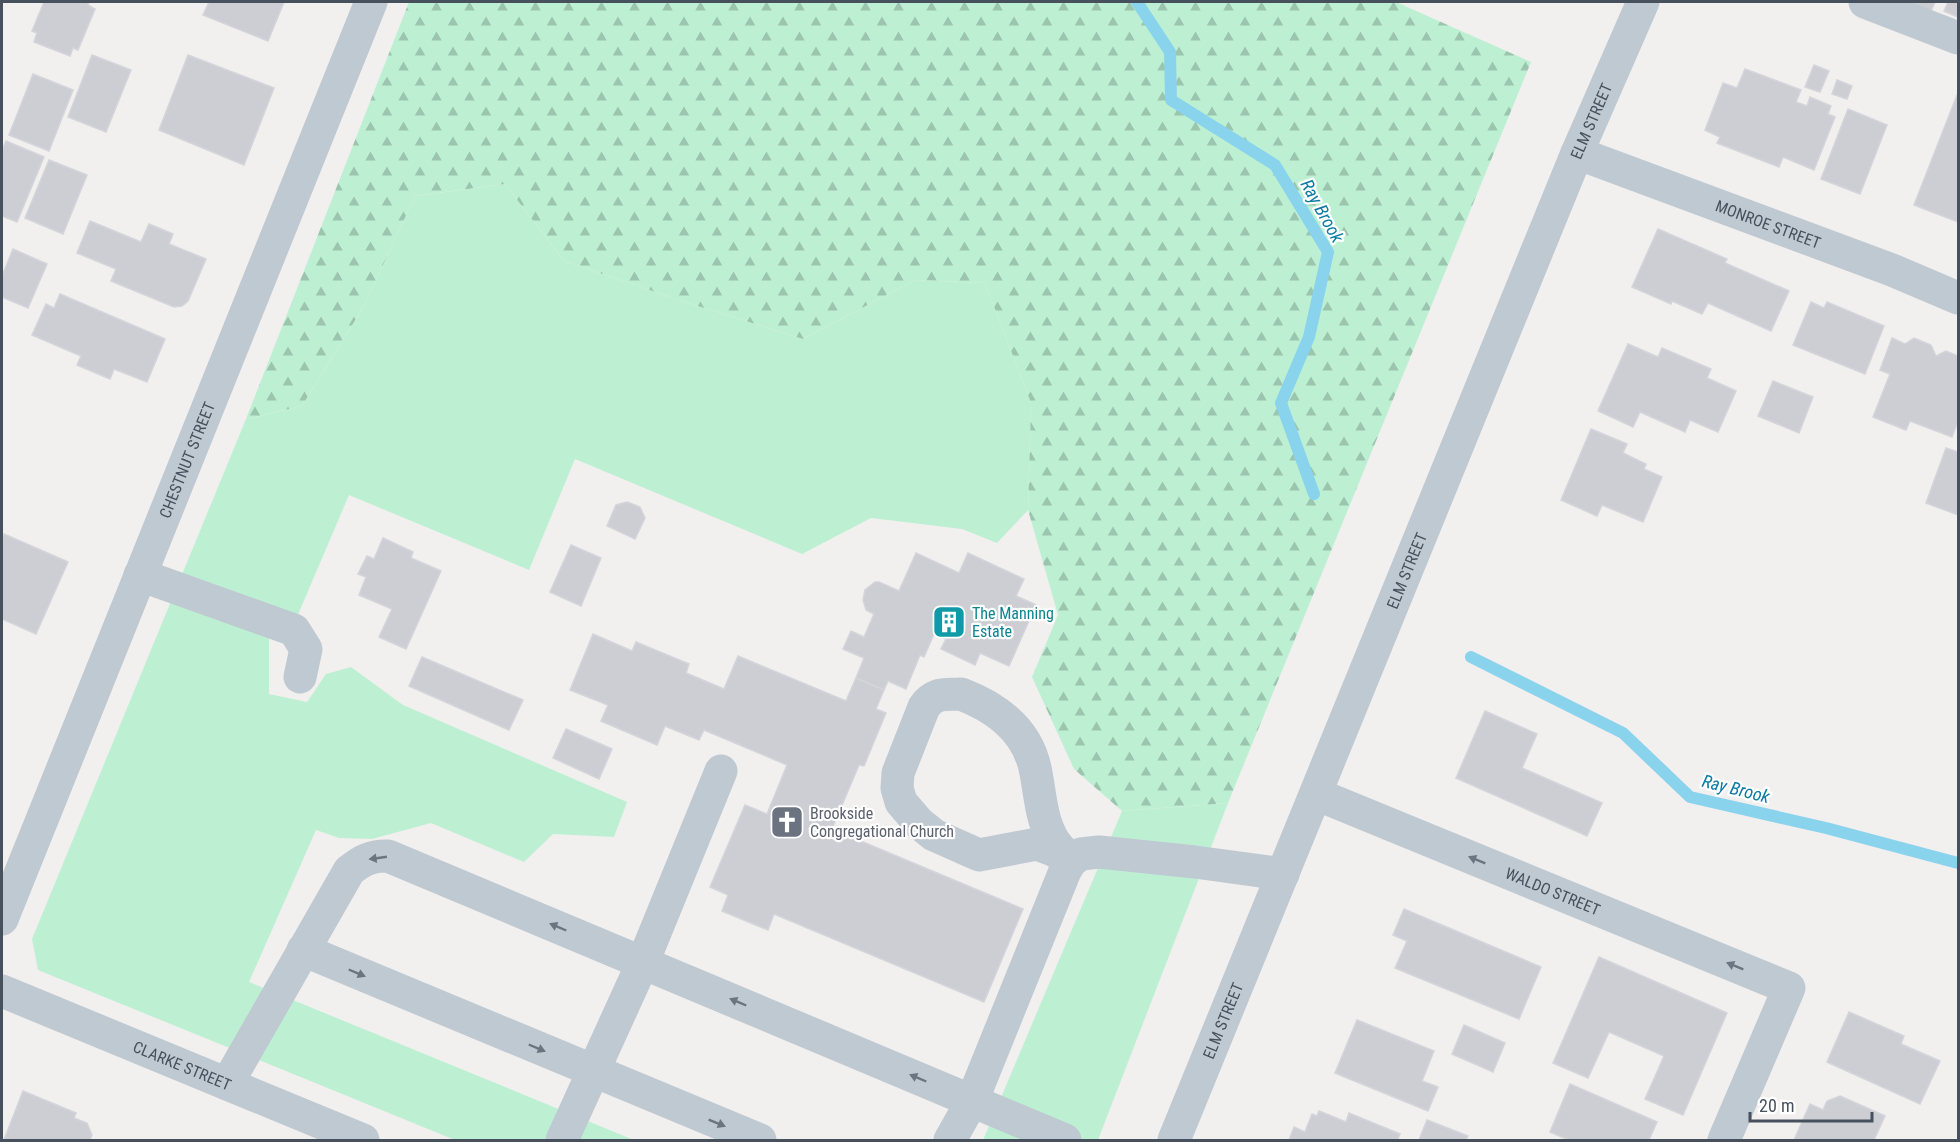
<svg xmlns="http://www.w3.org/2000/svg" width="1960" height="1142" font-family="'Roboto Condensed',sans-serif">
<defs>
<pattern id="forest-firs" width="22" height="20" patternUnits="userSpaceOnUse" patternTransform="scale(1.5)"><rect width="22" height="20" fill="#bdf0d3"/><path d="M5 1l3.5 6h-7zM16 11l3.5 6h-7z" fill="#9bc5ae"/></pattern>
</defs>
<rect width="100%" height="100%" fill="#f2efef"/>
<g fill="#bdf0d3">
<polygon points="505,184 564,261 685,302 803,339 915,280 985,283 1031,403 1028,510 997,543 962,529 871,518 802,554 575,459 529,570 349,495 297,617 269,639 269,694 307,702 326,674 351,667 403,705 627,802 614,837 553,834 524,862 431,823 372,839 339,838 316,830 249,982 634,1140 455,1140 38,970 32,939 246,419 302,406 364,306 415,196"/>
<polygon points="1228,803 1098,1140 983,1140 1122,811"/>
</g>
<polygon fill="url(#forest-firs)" points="409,2 1396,2 1531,62 1228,803 1122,811 1074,769 1032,677 1058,615 1028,510 1031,403 985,283 915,280 803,339 685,302 564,261 505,184 415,196 364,306 302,406 246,419"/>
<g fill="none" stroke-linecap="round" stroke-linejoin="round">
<g stroke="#8ad3ed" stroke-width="12">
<polyline points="1137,2 1170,52 1171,100 1275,165 1328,252 1309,337 1281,403 1314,494"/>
<polyline points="1471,657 1623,733 1690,797 1826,828 1958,863"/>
</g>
</g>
<g fill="#ccced4" stroke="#d3d5db" stroke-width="1.5">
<polygon points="44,2 89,2 88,5 95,9 78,50 73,48 70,56 34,42 37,33 32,31"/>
<polygon points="209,2 284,2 268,41 203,15"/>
<polygon points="1906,2 1935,2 1931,11"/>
<polygon points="1948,2 1958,2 1958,17 1944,11"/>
<polygon points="92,55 131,70 106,132 68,117"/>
<polygon points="188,55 274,88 244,165 159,130"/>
<polygon points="1814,65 1829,71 1820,92 1805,87"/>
<polygon points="1745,69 1801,90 1796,102 1807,106 1810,97 1831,106 1828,114 1835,117 1814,170 1783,157 1779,167 1717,143 1720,137 1705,130 1723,83 1737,88"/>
<polygon points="33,74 73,90 49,151 9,135"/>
<polygon points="1837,80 1852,86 1847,99 1832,94"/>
<polygon points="1957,95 1958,96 1958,222 1914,205"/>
<polygon points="1848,109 1887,125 1860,194 1821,179"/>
<polygon points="6,141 44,157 17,222 2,216 2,151"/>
<polygon points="49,160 87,175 63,234 25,218"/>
<polygon points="90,221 141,242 149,224 173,234 169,244 206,259 188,301 182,306 174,307 111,281 116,269 77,253"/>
<polygon points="1658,229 1727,259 1725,263 1789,291 1771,331 1708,303 1702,314 1672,301 1671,304 1632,287"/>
<polygon points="13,249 47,264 28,308 2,297 2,276"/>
<polygon points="60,294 165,339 147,382 114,369 110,379 77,365 81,356 32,335 46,304 54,308"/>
<polygon points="1811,302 1824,308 1827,302 1884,326 1865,374 1793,345"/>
<polygon points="1892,338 1905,344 1914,338 1931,345 1936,356 1946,351 1958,356 1958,421 1952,437 1910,421 1906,430 1873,417 1890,374 1880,370"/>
<polygon points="1628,344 1658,357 1662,348 1711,369 1707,378 1736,391 1718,432 1690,420 1685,432 1640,412 1633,427 1598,411"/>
<polygon points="1773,381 1813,397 1799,433 1758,416"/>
<polygon points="1591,429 1627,444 1623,453 1646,464 1644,469 1662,477 1643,522 1602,505 1597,516 1561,500"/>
<polygon points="1946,448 1958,452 1958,515 1926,503"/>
<polygon points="627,502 640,507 645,518 635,539 607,526 616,505"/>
<polygon points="4,534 68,562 36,634 2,619 2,539"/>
<polygon points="383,538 413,552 411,558 441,571 406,649 379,637 392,609 359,595 366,577 358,574 367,556 374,559"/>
<polygon points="571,545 601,558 581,606 550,592"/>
<polygon points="916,553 959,573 968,553 1024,579 1016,596 1036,605 1009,666 980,653 975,665 941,649 946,639 934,634 924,657 920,655 906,689 888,681 884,690 856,678 864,658 843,649 851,631 864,637 874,614 866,610 863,600 865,590 875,582 879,582 899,591"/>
<polygon points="593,634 632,651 636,642 689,664 686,673 724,689 738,656 846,701 856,678 884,690 876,709 886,713 864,766 859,765 832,829 1023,909 984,1002 774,914 768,930 722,911 728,895 710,887 745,805 767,814 787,765 704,730 699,740 665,726 657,745 601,721 608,705 570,690"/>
<polygon points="422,657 523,700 509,730 409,686"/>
<polygon points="1485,711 1537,734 1522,768 1602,803 1587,836 1456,778"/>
<polygon points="566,729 612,749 599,779 553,758"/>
<polygon points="1404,909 1541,967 1519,1019 1395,968 1407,941 1393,935"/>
<polygon points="1599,957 1727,1013 1683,1115 1645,1099 1664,1056 1609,1032 1588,1078 1553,1063"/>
<polygon points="1849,1012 1904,1036 1901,1044 1940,1061 1920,1104 1827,1062"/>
<polygon points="1357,1020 1434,1051 1422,1081 1438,1087 1428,1111 1335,1073"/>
<polygon points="1464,1025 1505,1043 1493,1072 1452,1054"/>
<polygon points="1570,1084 1657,1122 1649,1140 1569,1140 1550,1132"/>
<polygon points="23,1091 76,1113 74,1118 87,1123 92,1135 90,1140 4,1140"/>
<polygon points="1840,1096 1885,1116 1874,1140 1794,1140 1810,1104 1823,1110 1827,1101"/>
<polygon points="1319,1111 1346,1122 1349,1113 1400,1134 1398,1139 1401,1140 1289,1140 1294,1127 1305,1132 1312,1114 1317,1116"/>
<polygon points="1427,1120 1468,1136 1466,1140 1419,1140"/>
</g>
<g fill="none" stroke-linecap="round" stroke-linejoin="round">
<g stroke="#bfc9d1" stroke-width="33">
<polyline points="1865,2 1958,38"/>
<path id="s1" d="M1577 153 1892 270 1958 298"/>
<polyline points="140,575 294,630 306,649 300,677"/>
<path d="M961 694C998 708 1029 732 1036 773 1040 794 1041 816 1051 836 1055 845 1064 853 1071 861L1053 850 1037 844 979 855 934 835 919 823 901 802 897 788 898 773 924 707C934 692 945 695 961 694Z"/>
<path id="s2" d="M1316 794 1789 988 1724 1140"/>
<path id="s3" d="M2 919 371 2"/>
<polyline points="303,950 760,1140"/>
<path id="s4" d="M2 991 363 1140"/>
<path d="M227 1084 349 871C361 861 372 855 388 856L1065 1140"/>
<polyline points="562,1140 643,962 721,771"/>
<polyline points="950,1140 972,1101 1065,871 1071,861 1081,854 1099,852 1195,862 1283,874"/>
<path id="s5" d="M1174 1140 1577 153 1643 2"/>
</g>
</g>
<defs><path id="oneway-solid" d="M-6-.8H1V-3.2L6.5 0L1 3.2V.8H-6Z" transform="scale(1.5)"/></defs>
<g fill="#6b7580">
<use href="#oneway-solid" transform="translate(378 858) rotate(172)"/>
<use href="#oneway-solid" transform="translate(1477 860) rotate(-158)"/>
<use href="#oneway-solid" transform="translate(558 927) rotate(-157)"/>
<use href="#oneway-solid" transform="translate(1735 966) rotate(-158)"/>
<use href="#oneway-solid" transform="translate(357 973) rotate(23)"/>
<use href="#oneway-solid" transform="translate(738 1002) rotate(-157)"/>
<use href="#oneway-solid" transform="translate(537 1048) rotate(23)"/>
<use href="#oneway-solid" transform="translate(918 1078) rotate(-157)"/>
<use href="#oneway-solid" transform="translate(717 1123) rotate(22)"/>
</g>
<defs>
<symbol id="building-square" viewBox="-11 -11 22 22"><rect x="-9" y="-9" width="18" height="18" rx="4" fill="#0f9aa8" stroke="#fff"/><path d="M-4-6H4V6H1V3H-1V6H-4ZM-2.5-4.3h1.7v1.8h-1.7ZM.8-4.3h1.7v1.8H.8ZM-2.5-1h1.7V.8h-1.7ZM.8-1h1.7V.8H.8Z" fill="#fff"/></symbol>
<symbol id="church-square" viewBox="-11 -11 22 22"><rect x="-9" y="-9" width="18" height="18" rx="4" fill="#6b7280" stroke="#fff"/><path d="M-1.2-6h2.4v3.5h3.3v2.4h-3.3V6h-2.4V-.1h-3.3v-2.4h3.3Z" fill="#fff"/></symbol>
</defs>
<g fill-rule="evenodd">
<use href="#building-square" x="930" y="603" width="38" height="38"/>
<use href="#church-square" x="768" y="803" width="38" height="38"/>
</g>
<g text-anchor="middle" stroke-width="4.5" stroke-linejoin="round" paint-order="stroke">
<g font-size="16" fill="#47515d" stroke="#fff">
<text dy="6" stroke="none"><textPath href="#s5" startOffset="1101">ELM STREET</textPath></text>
<text dy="6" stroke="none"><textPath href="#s1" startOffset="204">MONROE STREET</textPath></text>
<text dy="6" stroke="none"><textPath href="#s3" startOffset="495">CHESTNUT STREET</textPath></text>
<text dy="6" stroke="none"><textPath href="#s5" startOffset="615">ELM STREET</textPath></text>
<text dy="6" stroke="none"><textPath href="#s2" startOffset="256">WALDO STREET</textPath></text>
<text dy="6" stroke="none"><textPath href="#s5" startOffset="129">ELM STREET</textPath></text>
<text dy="6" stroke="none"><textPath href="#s4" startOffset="195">CLARKE STREET</textPath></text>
</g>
<g font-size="16" fill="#0d838f" stroke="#fff" text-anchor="start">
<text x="972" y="619">The Manning<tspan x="972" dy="18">Estate</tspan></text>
</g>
<g font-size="16" fill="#5b616d" stroke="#fff" text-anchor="start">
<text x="810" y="819">Brookside<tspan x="810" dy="18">Congregational Church</tspan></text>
</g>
<g font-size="18" font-style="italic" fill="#0b7ca4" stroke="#fff">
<text transform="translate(1322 211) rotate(61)" y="6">Ray Brook</text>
<text transform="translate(1736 789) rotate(14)" y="6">Ray Brook</text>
</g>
</g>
<rect width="1960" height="1142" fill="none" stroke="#47515d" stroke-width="6"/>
<path d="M1750 1112v9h122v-9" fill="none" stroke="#47515d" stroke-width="3"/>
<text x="1759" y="1112" font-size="18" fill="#47515d" stroke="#ffffff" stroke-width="4.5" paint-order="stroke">20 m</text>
</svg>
